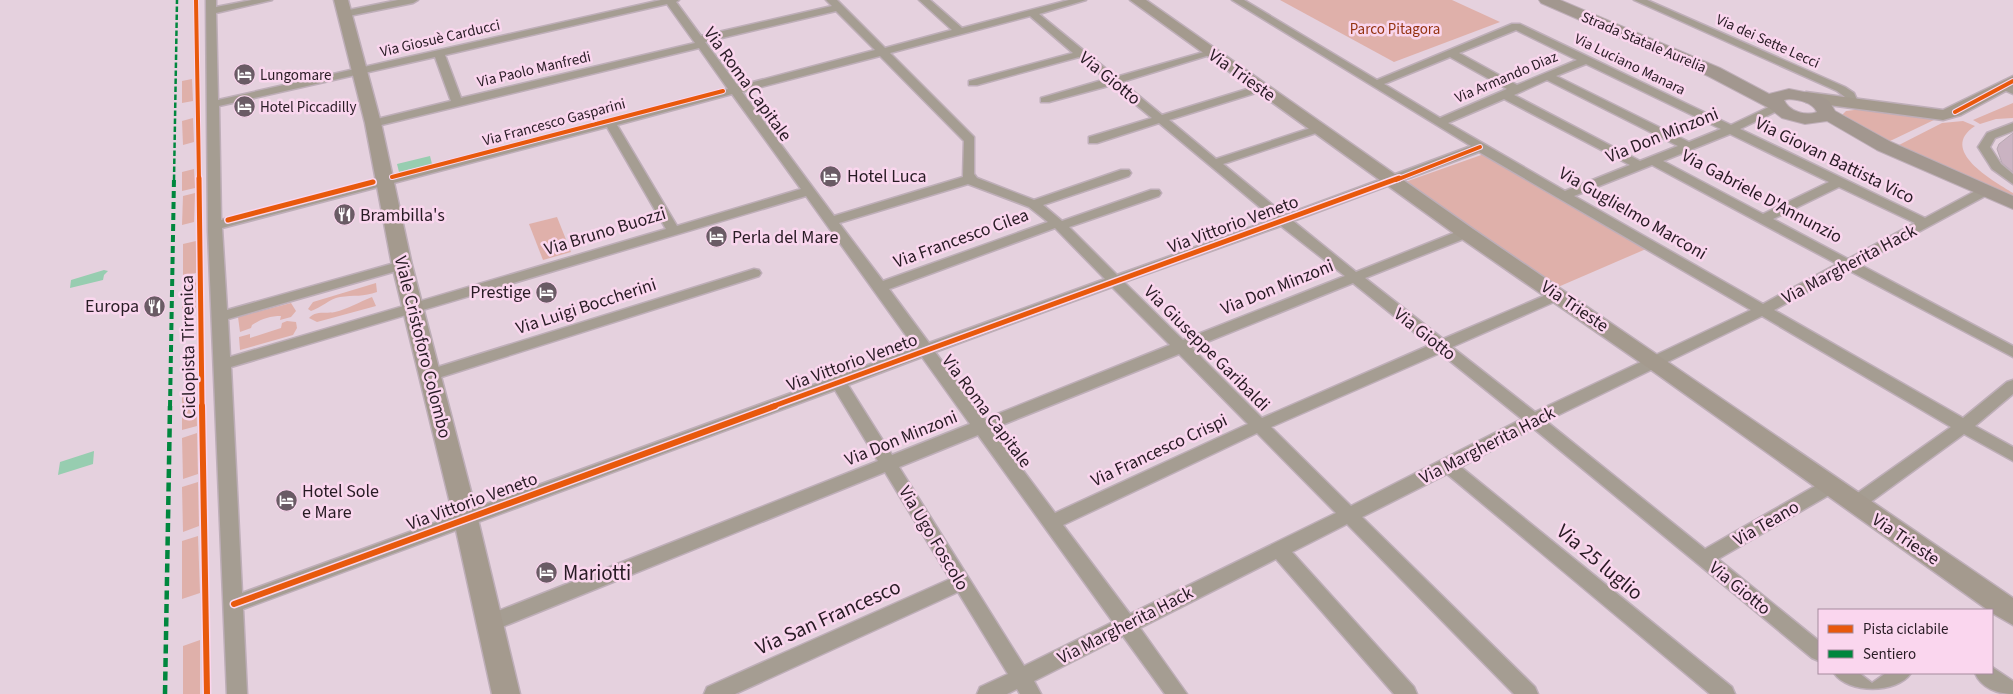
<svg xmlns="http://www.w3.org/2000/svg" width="2013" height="694" font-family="'Source Sans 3',sans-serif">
<rect width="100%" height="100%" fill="#e5d1de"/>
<g fill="#dfb0aa">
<polygon points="1280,0 1452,0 1500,22 1394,62"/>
<polygon points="192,79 193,101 182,103 182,81"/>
<polygon points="2013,103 2013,118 1996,119 1980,124 1973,120"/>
<polygon points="1854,110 1877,110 1936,119 1888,142 1842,115 1846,111"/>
<polygon points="193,118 194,142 183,145 182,121"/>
<path d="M1963 121 1975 126C1938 150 1992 180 2013 193V197L1897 146 1942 123Z"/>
<polygon points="1484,154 1646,249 1558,287 1405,182"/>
<polygon points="194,169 195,188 182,191 182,172"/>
<polygon points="195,193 194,222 182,225 183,196"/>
<polygon points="557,217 571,252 543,260 529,224"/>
<polygon points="196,241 196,273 183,276 183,244"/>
<polygon points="196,279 196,308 182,312 182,282"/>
<path d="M376 283 377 292C364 297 353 295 340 297 329 299 321 308 311 311L308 309 313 302Z"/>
<path d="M372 297 376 306 317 322 309 318C316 310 325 314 335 312 348 309 359 302 372 297Z"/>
<path d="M291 303 296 311 291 317 280 320 281 316C270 316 261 319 252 325L251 328 240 332 238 317Z"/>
<polygon points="287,321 296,322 297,328 293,335 240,350 239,337 250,334 250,338 281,328 282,323"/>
<polygon points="196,389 197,426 182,430 182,393"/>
<polygon points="197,433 198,474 183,479 182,438"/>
<polygon points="198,482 199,526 183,532 182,487"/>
<polygon points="198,536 200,593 182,599 182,541"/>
<polygon points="200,640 200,694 183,694 183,646"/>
</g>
<g fill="#97cdb0">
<polygon points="430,156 432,164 399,172 397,164"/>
<polygon points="104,270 108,271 104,275 103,280 70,288 71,280"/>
<polygon points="94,451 93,464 58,475 60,462"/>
</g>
<polygon fill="#cab3c2" stroke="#b7a7b1" points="2013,133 2013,172 2002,163 1997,149 1999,144"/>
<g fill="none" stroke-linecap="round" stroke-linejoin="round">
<defs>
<g id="street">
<path d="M206 0H216V7L252 0H272L216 13 218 100 661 0H679L676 2 701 36 832 6 826 0H837L885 48 952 30 919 0H930L962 28 1069 0H1086L1039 14 1116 77 1211 50 1216 53 1122 82 1162 115 1257 86H1265V90L1169 120 1216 159 1314 127H1322V131L1223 164 1285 215 1471 146 1232 0H1244L1377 80 1512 24H1520L1731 125 1773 105H1781V109L1740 129 1925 218 1981 188H1989L1991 191 1989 194 1859 264 2013 346V357L1848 270 1774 310 1963 418 2007 382 2013 380V394L1975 426 2013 447V461L1964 434 1861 509 1855 511 1849 509 1846 504 1849 499 1951 427 1762 316 1546 421 1705 549 1824 481 1830 479 1836 481 1839 486 1836 491 1718 559 1819 641V661L1812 658 1533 428 1461 467 1732 687 1735 694H1710L1447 474 1362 517 1535 687 1538 694H1514L1347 524 1292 552 1414 687 1417 694H1394L1276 559 1140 628 1187 694H1165L1123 636 1034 681 1041 694H1020L1017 689 1007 694H977L980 687 1008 674 958 592 735 694H704L707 687 950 579 885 472 497 629 490 631 483 629 480 623 483 617 878 461 835 390 243 609 247 694H227L208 231ZM667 4 695 43 461 98 445 55ZM836 11 875 50 738 86 705 42ZM1030 16 1073 53 969 81V85H977L1079 57 1106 79 1041 98V102H1049L1112 85 1152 118 1089 137V143H1097L1159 123 1274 219 1117 275 1069 227 1159 196 1161 193 1159 190H1151L1062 221 1043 205 1129 176 1131 173 1129 170H1121L1034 200 977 178 974 174V137L890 53ZM1516 30 1577 60 1517 85 1459 53ZM699 48 728 89 221 220 219 106 435 57 451 101 369 121 367 123 373 127ZM880 56 964 141 963 177 834 216 742 92ZM1450 57 1507 89 1440 118 1384 84ZM1586 64 1721 129 1689 142 1556 76ZM1547 80 1678 146 1640 161 1514 95ZM732 94 801 189 677 226 617 125ZM1504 99 1630 165 1565 191 1448 123ZM607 127 666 229 230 357 228 319 407 268 409 265 402 261 227 310 222 228ZM1730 134 1829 182 1763 214 1663 161ZM1479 152 1751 310 1535 412 1452 347 1563 298 1565 295 1563 292H1553L1443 339 1365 278 1471 236 1473 233 1471 230H1461L1356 272 1293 221ZM1652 165 1837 264 1763 304 1574 196ZM968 184 1029 207 1048 222 883 281 839 223ZM1839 187 1915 223 1848 259 1773 219ZM806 196 915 348 242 593 231 367ZM1281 226 1345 276 1183 340 1124 282ZM1055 228 1105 279 929 343 889 289ZM1353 283 1430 345 1262 418 1192 348ZM1112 287 1170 345 985 419 935 352ZM1440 353 1522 419 1351 506 1271 427ZM1179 354 1248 424 1055 513 992 429ZM922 357 970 424 892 455 848 385ZM1257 433 1336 513 1130 614 1063 525ZM978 435 1113 622 1024 666 899 467Z"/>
<polygon points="398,0 418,0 413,3 344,17 339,14 344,11"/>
<polygon points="1634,0 1647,0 1845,87 1854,93 1858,102 1852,105 1848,104 1845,97 1837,91"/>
<polygon points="2003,84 2013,87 2013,94 1997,87"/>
<polygon points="2013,123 2013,131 1995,138 1990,147 2001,164 2013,174 2013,184 1992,169 1978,147 1987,133"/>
<polygon points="754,269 759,270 761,273 759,276 435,379 425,379 422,375 425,371"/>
<path d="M1992 667 2013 681V694C1998 694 1981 688 1975 673H1992Z"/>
<path d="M1834 673H1859L1872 683 1886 673H1911C1897 694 1848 694 1834 673Z"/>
</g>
<g id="secondary">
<polygon points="334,0 348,0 381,123 412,265 475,507 520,694 492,694 451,507 392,265 365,123"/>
<polygon points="1130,0 1146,0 1473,229 2013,598 2013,625 1992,613 1992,610 1988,610 1647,367 1459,237"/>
<polygon points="2013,76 2013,87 1961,115 1943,120 1806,102 1798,97 1806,92 1943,110"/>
</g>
<path id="primary" d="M1539 0H1560L1720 68 1769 94 1789 89 1819 95 1829 101 1835 111 1891 142 2013 196V209L1877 150 1827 121 1805 124 1782 118 1769 108 1708 76 1541 3ZM1789 99C1800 100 1812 102 1817 112 1806 116 1789 112 1784 100Z"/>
</defs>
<use href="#street" stroke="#beaeb8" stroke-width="3"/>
<use href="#secondary" stroke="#beaeb8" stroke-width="3"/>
<use href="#primary" stroke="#beaeb8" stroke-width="2"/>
<use href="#street" fill="#a59d92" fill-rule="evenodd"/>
<use href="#secondary" fill="#a49a8e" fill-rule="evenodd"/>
<use href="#primary" fill="#a2978f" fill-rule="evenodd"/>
<polyline stroke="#00873e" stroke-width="2.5" stroke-dasharray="5.5 2.5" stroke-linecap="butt" points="174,180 177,0"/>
<polyline stroke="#00873e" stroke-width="4" stroke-dasharray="7 4" stroke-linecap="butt" points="170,407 174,178"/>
<polyline stroke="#00873e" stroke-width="4.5" stroke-dasharray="9 4.5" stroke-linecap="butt" points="165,694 170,406"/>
<defs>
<g id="cycleway-far2">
<polyline points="196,0 199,180"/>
<polyline points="1955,112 2013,81"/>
<polyline points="392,177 723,91"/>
<polyline points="1396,180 1480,147"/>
</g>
<g id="cycleway-far1">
<polyline points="199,178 202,407"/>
<polyline points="228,220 373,182"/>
<polyline points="771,407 1399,178"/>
</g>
<g id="cycleway">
<polyline points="202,406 207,694"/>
<polyline points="234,604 775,406"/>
</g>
</defs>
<use href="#cycleway-far2" stroke="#fad6ee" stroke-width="6"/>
<use href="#cycleway-far1" stroke="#fad6ee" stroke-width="8"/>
<use href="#cycleway" stroke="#fad6ee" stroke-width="9"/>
<use href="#cycleway-far2" stroke="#e8590c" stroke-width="4"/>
<use href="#cycleway-far1" stroke="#e8590c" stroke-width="5"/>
<use href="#cycleway" stroke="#e8590c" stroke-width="6"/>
</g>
<defs>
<symbol id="hotel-disc" viewBox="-11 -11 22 22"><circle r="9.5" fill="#6a5b65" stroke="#fad6ee"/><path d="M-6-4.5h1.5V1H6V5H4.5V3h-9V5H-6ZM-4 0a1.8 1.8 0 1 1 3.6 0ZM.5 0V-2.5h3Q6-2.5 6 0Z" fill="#fff"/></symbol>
<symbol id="restaurant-disc" viewBox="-11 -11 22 22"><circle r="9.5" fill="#6a5b65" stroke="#fad6ee"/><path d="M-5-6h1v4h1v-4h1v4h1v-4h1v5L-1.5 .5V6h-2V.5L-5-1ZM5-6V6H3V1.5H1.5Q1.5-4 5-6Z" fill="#fff"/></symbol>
</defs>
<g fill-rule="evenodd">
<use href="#hotel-disc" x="232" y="62" width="25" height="25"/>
<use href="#hotel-disc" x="232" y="94" width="25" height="25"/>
<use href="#hotel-disc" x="818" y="164" width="25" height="25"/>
<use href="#restaurant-disc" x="332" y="202" width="25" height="25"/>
<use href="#hotel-disc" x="704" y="224" width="25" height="25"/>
<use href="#hotel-disc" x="534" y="280" width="25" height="25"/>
<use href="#restaurant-disc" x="142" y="294" width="25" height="25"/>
<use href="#hotel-disc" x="274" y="488" width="25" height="25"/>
<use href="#hotel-disc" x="534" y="560" width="25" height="25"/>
</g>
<g text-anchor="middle" stroke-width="5" stroke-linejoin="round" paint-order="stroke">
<g font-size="15" fill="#943310" stroke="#fad6ee">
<text x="1395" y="34">Parco Pitagora</text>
</g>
<g font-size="15" fill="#281b24" stroke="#fad6ee">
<text transform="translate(440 38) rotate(-13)" y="5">Via Giosuè Carducci</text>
<text transform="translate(1768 41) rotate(24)" y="5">Via dei Sette Lecci</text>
<text transform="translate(1644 42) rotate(23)" y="5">Strada Statale Aurelia</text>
<text transform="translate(1630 64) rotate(26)" y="5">Via Luciano Manara</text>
<text transform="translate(534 69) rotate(-13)" y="5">Via Paolo Manfredi</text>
<text transform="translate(1506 77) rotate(-23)" y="5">Via Armando Diaz</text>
<text transform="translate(554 122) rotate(-15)" y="5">Via Francesco Gasparini</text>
</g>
<g font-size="15" fill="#281b24" stroke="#fad6ee" text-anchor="start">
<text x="260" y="80">Lungomare</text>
<text x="260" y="112">Hotel Piccadilly</text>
</g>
<g font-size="18" fill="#281b24" stroke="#fad6ee">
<text transform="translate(1242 75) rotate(35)" y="6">Via Trieste</text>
<text transform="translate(1110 78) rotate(39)" y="6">Via Giotto</text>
<text transform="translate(748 84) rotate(54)" y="6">Via Roma Capitale</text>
<text transform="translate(1662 135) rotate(-22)" y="6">Via Don Minzoni</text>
<text transform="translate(1835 160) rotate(26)" y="6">Via Giovan Battista Vico</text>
<text transform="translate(1762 196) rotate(28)" y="6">Via Gabriele D'Annunzio</text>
<text transform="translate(1633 213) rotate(30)" y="6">Via Guglielmo Marconi</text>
<text transform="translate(1233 224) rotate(-20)" y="6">Via Vittorio Veneto</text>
<text transform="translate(605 231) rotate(-17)" y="6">Via Bruno Buozzi</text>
<text transform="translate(961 238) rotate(-20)" y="6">Via Francesco Cilea</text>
<text transform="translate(1849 264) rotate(-28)" y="6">Via Margherita Hack</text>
<text transform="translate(1277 287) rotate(-22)" y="6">Via Don Minzoni</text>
<text transform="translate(586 306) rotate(-18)" y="6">Via Luigi Boccherini</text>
<text transform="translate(1575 306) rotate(34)" y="6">Via Trieste</text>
<text transform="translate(1425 334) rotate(38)" y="6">Via Giotto</text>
<text transform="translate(188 347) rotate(-91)" y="6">Ciclopista Tirrenica</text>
<text transform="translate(423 347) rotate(76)" y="6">Viale Cristoforo Colombo</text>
<text transform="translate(1207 348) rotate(45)" y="6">Via Giuseppe Garibaldi</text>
<text transform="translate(852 362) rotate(-20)" y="6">Via Vittorio Veneto</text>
<text transform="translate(987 411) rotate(53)" y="6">Via Roma Capitale</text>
<text transform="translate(901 438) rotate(-22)" y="6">Via Don Minzoni</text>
<text transform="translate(1487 445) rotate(-27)" y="6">Via Margherita Hack</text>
<text transform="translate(1159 450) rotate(-25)" y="6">Via Francesco Crispi</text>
<text transform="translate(472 501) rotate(-20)" y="6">Via Vittorio Veneto</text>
<text transform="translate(1766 523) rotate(-30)" y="6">Via Teano</text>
<text transform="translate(934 538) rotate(59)" y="6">Via Ugo Foscolo</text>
<text transform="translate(1906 539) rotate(34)" y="6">Via Trieste</text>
<text transform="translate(1740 588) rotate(39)" y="6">Via Giotto</text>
<text transform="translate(1125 625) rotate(-27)" y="6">Via Margherita Hack</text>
</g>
<g font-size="18" fill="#281b24" stroke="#fad6ee" text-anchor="start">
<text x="847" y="182">Hotel Luca</text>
<text x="360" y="221">Brambilla's</text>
<text x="732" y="243">Perla del Mare</text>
<text x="531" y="298" text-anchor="end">Prestige</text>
<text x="139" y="312" text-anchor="end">Europa</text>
<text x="302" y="497">Hotel Sole<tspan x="302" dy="21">e Mare</tspan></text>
</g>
<g font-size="21" fill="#281b24" stroke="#fad6ee">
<text transform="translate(1600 562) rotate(40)" y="7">Via 25 luglio</text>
<text transform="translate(828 617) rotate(-24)" y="7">Via San Francesco</text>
</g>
<g font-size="21" fill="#281b24" stroke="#fad6ee" text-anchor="start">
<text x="563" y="580">Mariotti</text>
</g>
</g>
<rect x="1818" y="609" width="175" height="65" fill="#fad6ee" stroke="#a68b9d"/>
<rect x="1828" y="625" width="25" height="8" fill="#e8590c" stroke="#a68b9d"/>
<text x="1863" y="634" font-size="15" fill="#281b24">Pista ciclabile</text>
<rect x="1828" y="650" width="25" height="8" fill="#00873e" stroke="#a68b9d"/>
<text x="1863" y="659" font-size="15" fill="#281b24">Sentiero</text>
</svg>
